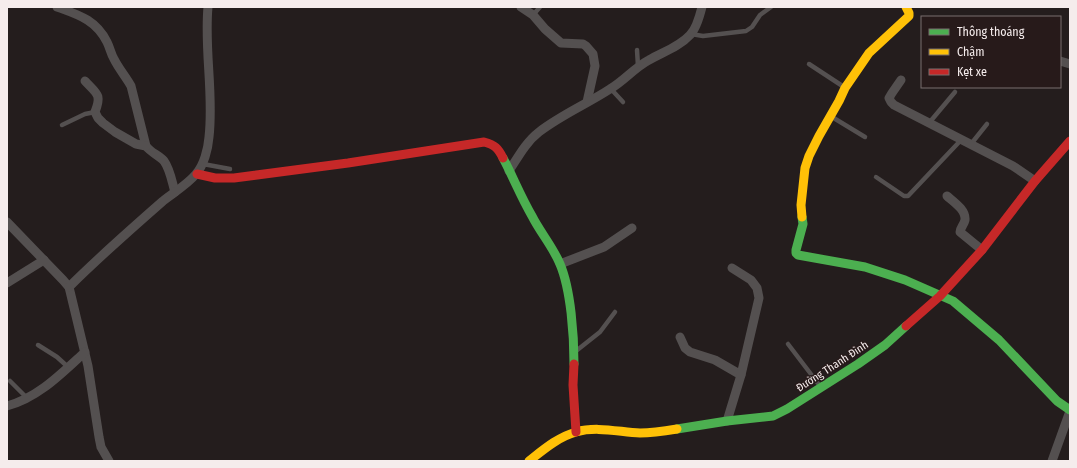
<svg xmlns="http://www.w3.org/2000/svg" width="1077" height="468" font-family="'Fira Sans Condensed',sans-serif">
<rect width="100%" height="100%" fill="#241d1d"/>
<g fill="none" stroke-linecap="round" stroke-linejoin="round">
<g stroke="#545050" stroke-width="4.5">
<polyline points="533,15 540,7"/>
<polyline points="691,34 703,36 746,31 752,27 760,15 771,7"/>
<polyline points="637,50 638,66"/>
<polyline points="809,64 844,87"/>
<polyline points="611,89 623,102"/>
<polyline points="832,117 865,137"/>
<polyline points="929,123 955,92"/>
<polyline points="62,125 85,114 95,112"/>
<polyline points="971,144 987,124"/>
<polyline points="203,164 230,169"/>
<polyline points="876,177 904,196 908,196 962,139"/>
<polyline points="788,344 820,386"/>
<polyline points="38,345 57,357 68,367"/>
<polyline points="576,351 600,332 615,312"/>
<polyline points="10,381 27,398"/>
</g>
<g stroke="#545050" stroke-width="9">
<path d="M57 7C79 15 96 20 107 42 110 48 111 54 114 59 119 69 126 77 131 86L146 146C151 153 159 155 164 161 170 169 172 182 175 192"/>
<polyline points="521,7 533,15 545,29 561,43 583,44 586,46 593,54 595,66 587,102"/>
<polyline points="1060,61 1070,64"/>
<polyline points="901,80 892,93 889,98 891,102 894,105 1013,166 1035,181"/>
<path d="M85 81C97 94 102 94 95 112L98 118 103 123 115 132 136 144 146 146"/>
<path d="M509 171C518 157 526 142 539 132 561 115 587 104 610 89 624 81 634 68 649 60 663 52 679 47 690 35 696 29 700 15 702 7"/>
<path d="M947 196C954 202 966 210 965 220 964 225 960 228 960 232L982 250"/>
<polyline points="7,222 63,280 69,287 88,366 99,437 101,447 109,461"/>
<polyline points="560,264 604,247 632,228"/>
<polyline points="7,283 44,260"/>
<path d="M69 287C99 257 131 229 163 201 173 193 188 184 196 174 204 165 208 149 209 137 214 94 204 50 208 7"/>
<polyline points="680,337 685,348 690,352 715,360 741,375"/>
<path d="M7 406C38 398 62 373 85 352"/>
<polyline points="727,421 741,375 759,298 757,288 751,280 732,268"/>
<polyline points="1052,461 1070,411"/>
</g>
<g stroke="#4caf50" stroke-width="9">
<path d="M503 158C513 177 521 197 532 216 540 232 553 247 560 264 571 290 574 336 574 364"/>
<polyline points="802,217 803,224 796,250 796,253 798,255 865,267 905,280 953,301 999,340 1057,401 1070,410"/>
<polyline points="677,429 727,421 773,416 787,409 858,364 885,345 906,326"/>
</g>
<g stroke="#ffc107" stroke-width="9">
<polyline points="802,217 801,205 805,168 809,156 819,136 839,101 845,88 869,53 909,16 909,13 906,7"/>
<path d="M529 461C543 450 558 437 576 432 597 426 619 432 640 433 653 433 665 431 677 429"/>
</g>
<g stroke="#c62828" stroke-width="9">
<path d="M197 174 215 178H234L348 163 484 142C495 145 498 148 503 158"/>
<polyline points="906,326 940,296 982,250 1035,181 1070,141"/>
<polyline points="574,364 573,385 576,432"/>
</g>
</g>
<g text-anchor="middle" stroke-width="3" stroke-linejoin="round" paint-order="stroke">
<g font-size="11" fill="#f5ecec" stroke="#271a1a">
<text transform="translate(832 366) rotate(-33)" y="4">Đường Thanh Đình</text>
</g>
</g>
<rect width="1077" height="468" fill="none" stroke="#f5ecec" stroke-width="16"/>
<rect x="921" y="16" width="140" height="72" fill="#271a1a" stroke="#796e6e"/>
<rect x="929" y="29" width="20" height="6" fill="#4caf50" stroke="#796e6e"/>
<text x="957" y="36" font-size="12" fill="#f5ecec">Thông thoáng</text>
<rect x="929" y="49" width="20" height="6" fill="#ffc107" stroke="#796e6e"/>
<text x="957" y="56" font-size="12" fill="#f5ecec">Chậm</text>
<rect x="929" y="69" width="20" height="6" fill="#c62828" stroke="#796e6e"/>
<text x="957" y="76" font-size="12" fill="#f5ecec">Kẹt xe</text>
</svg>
